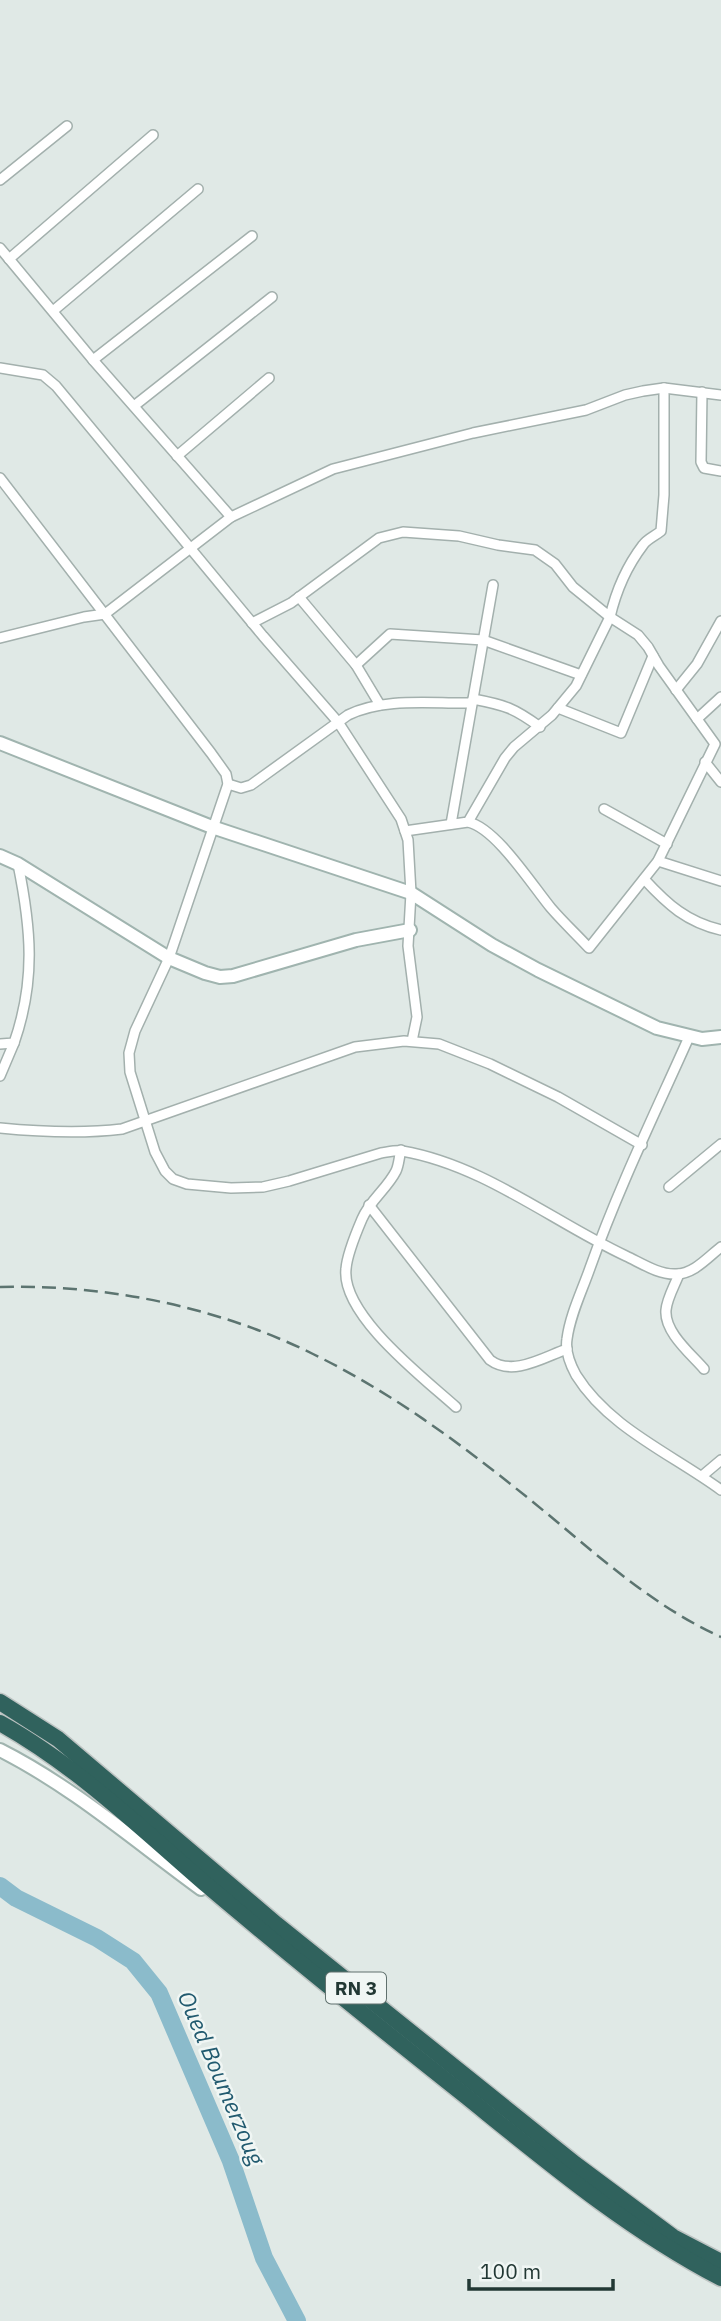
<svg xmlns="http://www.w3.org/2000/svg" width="721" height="2321" font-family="'IBM Plex Sans',sans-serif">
<rect width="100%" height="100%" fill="#e0e9e6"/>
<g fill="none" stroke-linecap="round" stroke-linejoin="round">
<polyline stroke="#8bbbcb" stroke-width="18" points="0,1886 16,1898 97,1938 133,1961 159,1993 231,2161 264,2258 297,2321"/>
<defs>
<g id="street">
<polyline points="0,180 67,126"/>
<polyline points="0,248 93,360 231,517"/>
<polyline points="9,259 153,135"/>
<polyline points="53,311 198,189"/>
<polyline points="93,360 252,236"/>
<polyline points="0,368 43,375 56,386 263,636 338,722 401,819 408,840 411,893 408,946 417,1017 412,1041"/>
<polyline points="702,392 701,462 704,468 721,471"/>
<polyline points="134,406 272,297"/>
<polyline points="177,456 269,378"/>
<path d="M0 478 211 753 226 774 228 784 169 958 135 1031 129 1053 130 1072 155 1152 165 1171 173 1179 187 1184 231 1188 263 1187 289 1181 381 1153C388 1152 396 1150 402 1151 484 1165 553 1222 626 1256 641 1263 659 1275 676 1274 694 1274 708 1257 721 1247"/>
<polyline points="299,597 356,665 380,705"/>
<path d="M252 623 291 603 379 538 403 532 459 536 498 545 535 550 555 564 573 587 610 617C616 591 627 566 643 545 647 539 655 536 661 531L664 495V388"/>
<polyline points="0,638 84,617 105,614 231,517 333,469 473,433 586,410 625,395 643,391 664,388 721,395"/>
<polyline points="356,665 390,634 483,640 581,675"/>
<polyline points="676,690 697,664 721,621"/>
<path d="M473 699C505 705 514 708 540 727"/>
<polyline points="558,708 621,733 653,656"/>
<polyline points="697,719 721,697"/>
<polyline points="705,762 721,782"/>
<path d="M228 784 241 788 251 785 348 715C385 697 432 704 472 703"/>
<polyline points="604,809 667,844"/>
<polyline points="451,824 493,585"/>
<path d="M405 831 468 822C496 828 532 885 551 908 563 922 577 935 589 948L658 861 715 744 659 666 648 647 638 635 610 617 576 686 552 715 514 747 505 758 468 822"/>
<polyline points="658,861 721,881"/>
<path d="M644 879C668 905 687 922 721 930"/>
<path d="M689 1037C655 1113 618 1189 590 1268 582 1291 570 1315 567 1339 565 1351 570 1364 576 1375 609 1428 672 1454 721 1490"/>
<path d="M0 1044 14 1043C36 980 31 928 18 864"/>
<polyline points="0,1076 14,1043"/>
<path d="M0 1128C41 1132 81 1134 122 1129L355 1047 404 1041 439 1044 490 1064 558 1097 642 1145"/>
<path d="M401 1150C399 1157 399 1165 396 1171 387 1189 370 1200 362 1219 356 1233 347 1254 346 1269 341 1315 425 1379 456 1407"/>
<polyline points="669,1187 721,1144"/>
<path d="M369 1205 490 1360C513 1377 544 1357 567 1349"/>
<path d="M679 1274C675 1285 667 1298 666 1310 664 1332 691 1354 704 1369"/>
<polyline points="702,1476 721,1460"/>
</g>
<g id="secondary">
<polyline points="0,743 212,827 411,893 492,945 538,970 657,1028 702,1039 721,1037"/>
<polyline points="0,856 18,864 169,958 205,973 220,977 233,976 356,940 410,930"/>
<path d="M0 1750C73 1787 135 1841 201 1889"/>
</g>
<g id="highway">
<polyline points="0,1702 58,1739 276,1924 575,2164 673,2237 721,2262"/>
<path d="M0 1723C77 1766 142 1829 208 1886 293 1958 380 2028 467 2097 550 2164 626 2228 721 2278"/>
</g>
</defs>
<use href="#street" stroke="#a3b0ad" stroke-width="12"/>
<use href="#secondary" stroke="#a0b4af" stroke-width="16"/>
<use href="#highway" stroke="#bdc3c2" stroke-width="19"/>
<use href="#street" stroke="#fff" stroke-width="9"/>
<use href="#secondary" stroke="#fff" stroke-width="12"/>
<use href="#highway" stroke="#30625d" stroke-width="16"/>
<path stroke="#5c7470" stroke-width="2.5" stroke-dasharray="14 7" stroke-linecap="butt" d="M0 1287C106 1284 218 1307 313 1354 391 1392 461 1444 528 1498 590 1548 648 1604 721 1637"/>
</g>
<g text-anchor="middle" stroke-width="5" stroke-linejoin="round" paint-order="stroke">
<rect fill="#f0f6f4" stroke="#60716e" stroke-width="2" x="326" y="1972.5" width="60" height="31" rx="5"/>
<g font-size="19" font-weight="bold" fill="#223834">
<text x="356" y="1995">RN 3</text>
</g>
<g font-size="23" font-style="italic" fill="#215a6f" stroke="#f0f6f4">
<text transform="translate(221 2078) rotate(67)" y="8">Oued Boumerzoug</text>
</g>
</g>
<path d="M469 2279v10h144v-10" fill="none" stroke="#223834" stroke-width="3.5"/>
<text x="480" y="2279" font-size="21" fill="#223834" stroke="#f0f6f4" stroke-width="5" paint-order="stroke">100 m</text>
</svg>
